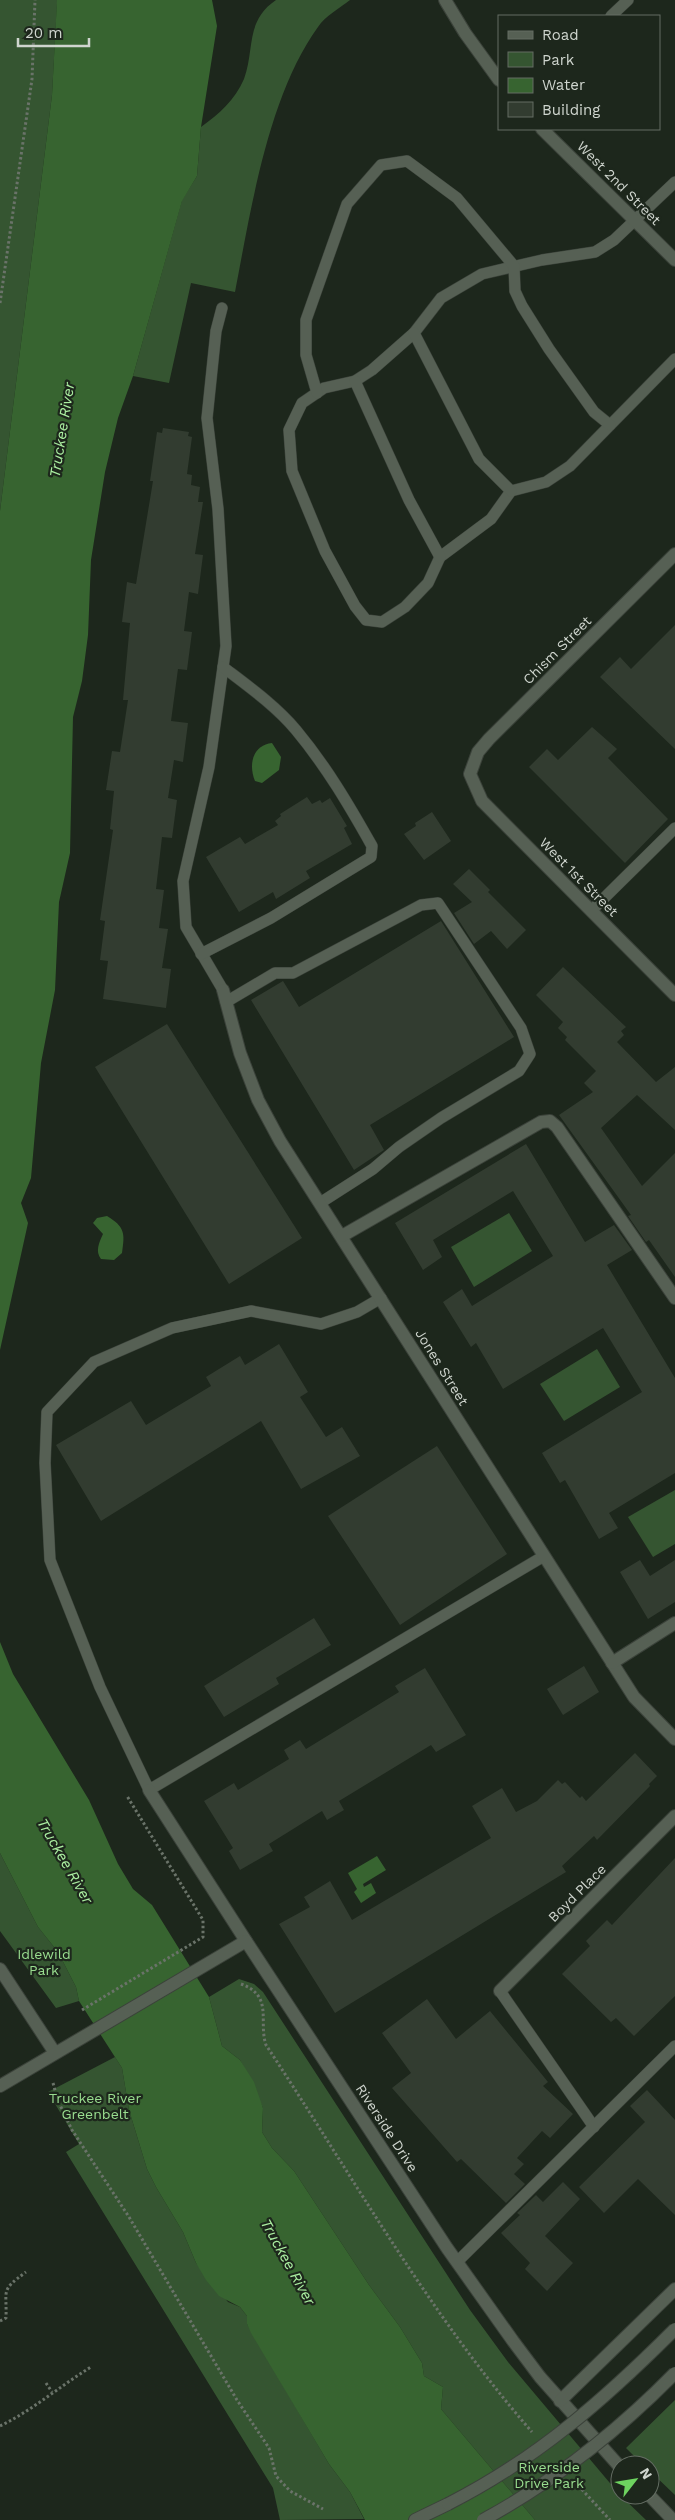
<svg xmlns="http://www.w3.org/2000/svg" width="675" height="2520" font-family="'Work Sans',sans-serif">
<rect width="100%" height="100%" fill="#1d271c"/>
<g fill="#355531">
<polygon points="0,0 57,0 57,4 52,95 0,511"/>
<path d="M276 0H350C340 8 325 16 318 27 268 96 251 209 235 292L191 283 169 383 133 376 182 200 197 176 201 127C219 114 235 100 244 79 255 49 245 21 276 0Z"/>
<polygon points="509,1213 532,1251 474,1287 451,1247"/>
<polygon points="597,1349 620,1387 564,1421 540,1384"/>
<polygon points="675,1490 675,1544 653,1557 628,1517"/>
<polygon points="0,1853 38,1927 58,1952 76,1987 79,2001 56,2008 0,1931"/>
<polygon points="239,1979 254,1984 263,1992 470,2310 508,2362 620,2495 646,2520 535,2520 441,2409 443,2387 424,2376 422,2363 400,2327 369,2285 294,2171 272,2148 262,2132 263,2108 240,2060 222,2046 209,1997"/>
<polygon points="115,2057 122,2068 129,2110 147,2169 156,2187 183,2232 196,2263 228,2302 240,2307 247,2316 247,2324 329,2464 350,2492 364,2519 280,2520 273,2488 66,2152 79,2144 48,2092"/>
<polygon points="675,2400 675,2495 650,2471 650,2465 643,2465 626,2448"/>
</g>
<g fill="#376430">
<polygon points="57,0 212,0 217,26 201,127 197,176 182,201 133,376 118,418 105,472 91,560 88,635 82,681 73,717 70,853 59,902 55,990 41,1063 31,1178 21,1203 28,1223 0,1350 0,511 52,95"/>
<path d="M272 743 281 757 279 770 262 783 255 781C248 764 253 745 272 743Z"/>
<path d="M107 1216C125 1227 125 1233 122 1253L114 1260 101 1259C95 1251 99 1243 103 1234L93 1223 97 1218Z"/>
<polygon points="0,1642 13,1674 89,1800 118,1864 133,1889 152,1905 209,1997 222,2046 240,2060 254,2082 263,2108 262,2132 272,2148 294,2171 369,2285 400,2327 422,2363 424,2376 443,2387 441,2409 535,2520 365,2520 350,2492 329,2464 251,2333 247,2324 247,2316 240,2307 219,2296 206,2280 196,2263 183,2232 156,2187 147,2169 129,2110 122,2068 79,2001 76,1987 58,1952 38,1927 0,1853"/>
<polygon points="377,1856 386,1870 363,1884 364,1887 371,1883 376,1893 361,1903 354,1892 357,1889 348,1873"/>
</g>
<g fill="#323c30">
<polygon points="163,428 189,432 188,436 192,437 187,474 192,475 191,485 200,487 198,502 203,502 195,554 203,555 198,594 189,592 184,631 192,632 187,670 178,669 171,721 188,723 183,762 174,760 168,798 177,800 172,838 162,837 156,889 164,890 159,928 168,929 162,968 171,969 166,1008 103,999 108,961 100,960 105,921 100,920 113,830 110,829 114,791 106,790 112,751 120,752 128,700 123,700 130,623 122,622 127,582 136,584 153,481 150,481 157,432 162,433"/>
<polygon points="675,625 675,749 600,677 620,657 631,669"/>
<polygon points="592,727 617,749 608,758 668,819 625,863 529,767 547,749 558,760"/>
<polygon points="307,797 312,804 320,800 322,803 330,798 347,826 344,828 352,844 306,871 310,878 276,899 273,892 239,912 206,857 240,837 245,844 278,825 275,821 281,816 280,814"/>
<polygon points="432,812 451,841 424,860 404,834 416,826 415,823"/>
<polygon points="469,869 490,890 488,892 526,930 507,949 491,931 474,944 454,913 472,902 453,884"/>
<polygon points="441,921 514,1037 370,1125 384,1150 354,1170 251,1000 283,981 299,1007"/>
<polygon points="563,967 626,1027 621,1031 624,1035 617,1042 656,1082 675,1067 675,1130 637,1095 601,1128 642,1186 675,1153 675,1277 649,1240 646,1242 628,1216 631,1215 559,1115 593,1092 584,1083 596,1071 565,1040 567,1037 558,1028 563,1022 536,995"/>
<polygon points="167,1024 302,1238 229,1284 95,1067"/>
<polygon points="526,1144 585,1242 614,1225 632,1250 607,1265 675,1378 675,1473 609,1513 618,1528 599,1539 565,1480 560,1483 542,1453 642,1392 603,1328 503,1389 476,1343 471,1347 443,1302 462,1289 472,1306 553,1256 513,1191 433,1240 442,1257 423,1270 395,1223"/>
<polygon points="279,1344 308,1392 300,1397 326,1437 342,1427 360,1456 301,1489 261,1421 101,1521 56,1445 131,1401 146,1425 211,1386 206,1377 240,1356 245,1365"/>
<polygon points="437,1446 507,1554 400,1625 328,1516"/>
<polygon points="640,1560 650,1576 675,1560 675,1602 648,1619 620,1572"/>
<polygon points="314,1618 331,1645 276,1678 279,1684 224,1717 204,1686"/>
<polygon points="584,1666 599,1692 563,1715 547,1689"/>
<polygon points="425,1668 466,1735 436,1752 431,1745 339,1801 344,1810 327,1820 322,1811 269,1844 273,1851 240,1870 229,1851 233,1848 204,1801 234,1783 238,1790 289,1759 284,1750 300,1740 306,1749 399,1692 395,1686"/>
<polygon points="635,1753 657,1776 649,1784 650,1786 597,1840 594,1836 562,1866 566,1872 335,2013 279,1924 310,1907 304,1897 330,1881 352,1920 491,1838 472,1806 502,1788 516,1812 537,1801 558,1780 562,1784 565,1782 580,1798 582,1796 586,1801"/>
<polygon points="675,1858 675,1996 634,2036 616,2018 611,2022 562,1974 590,1946 586,1941 607,1920 612,1925"/>
<polygon points="427,1999 456,2039 490,2011 548,2082 543,2086 573,2114 550,2138 542,2131 517,2158 524,2164 514,2174 525,2184 506,2203 461,2159 457,2162 392,2088 411,2073 382,2033"/>
<polygon points="647,2090 675,2120 675,2215 638,2179 604,2213 579,2187 645,2122 630,2106"/>
<polygon points="563,2182 580,2199 545,2236 573,2263 547,2291 525,2269 530,2263 501,2233 520,2215 517,2213 536,2195 543,2202"/>
</g>
<g fill="none" stroke-linecap="round" stroke-linejoin="round">
<defs>
<g id="service">
<polyline points="611,16 628,0"/>
<polyline points="675,182 614,240 595,252 542,260 482,274 441,298 414,333 372,370 355,381 324,388 302,403 289,430 292,471 325,551 355,606 366,620 382,622 405,607 428,583 440,557 491,519 511,491 546,482 570,466 675,359"/>
<polyline points="222,308 216,331 207,418 218,509 226,646 209,767 183,881 186,927 223,990"/>
<polyline points="414,333 479,459 511,491"/>
<polyline points="355,381 409,500 440,557"/>
<polyline points="317,393 306,355 306,320 347,204 381,165 407,161 457,198 514,266 515,291 522,306 549,349 594,412 610,425"/>
<polyline points="591,911 675,828"/>
<path d="M201 954 271 918 371 857 372 846C349 805 326 766 296 730 276 706 248 686 223 667"/>
<polyline points="226,1002 275,973 293,973 421,905 438,903 521,1028 530,1054 519,1071 441,1118 399,1147 373,1169 320,1203"/>
<polyline points="381,1298 357,1312 321,1324 251,1311 172,1328 94,1362 47,1412 45,1463 50,1560 100,1687 149,1790 544,1556"/>
<polyline points="500,1991 594,2127"/>
<polyline points="457,2262 675,2046"/>
</g>
<g id="minor">
<polyline points="675,554 489,739 478,752 470,774 482,801 675,995"/>
<polyline points="223,990 240,1053 258,1100 280,1141 634,1697 675,1739"/>
<polyline points="342,1236 541,1122 550,1121 557,1127 675,1298"/>
<polyline points="612,1663 675,1623"/>
<polyline points="149,1790 246,1941"/>
<polyline points="500,1991 675,1816"/>
</g>
<g id="tertiary">
<polyline points="445,0 465,33 499,80"/>
<polyline points="542,129 675,260"/>
<polyline points="0,1969 55,2053"/>
<polyline points="0,2086 246,1941 447,2248 513,2341 540,2377 620,2467"/>
<polyline points="560,2401 675,2289"/>
<polyline points="649,2495 673,2520"/>
</g>
<polyline id="secondary" points="415,2520 448,2504"/>
</defs>
<use href="#service" stroke="#3b423a" stroke-width="12"/>
<use href="#minor" stroke="#3b423a" stroke-width="14"/>
<use href="#tertiary" stroke="#3b423a" stroke-width="14"/>
<use href="#secondary" stroke="#3b423a" stroke-width="14"/>
<g stroke="#6a7369" stroke-width="3" stroke-dasharray="2.5 2.5" stroke-linecap="butt">
<polyline points="0,303 32,79 35,0"/>
<path d="M241 1984C274 1996 258 2021 266 2045 352 2175 429 2314 532 2432"/>
<polyline points="82,2010 203,1937 203,1920 127,1796"/>
<polyline points="53,2083 58,2101 72,2130 129,2217 237,2400 269,2448 276,2476 290,2491 323,2509"/>
<path d="M0 2321 6 2318C7 2289 0 2291 26 2272"/>
<polyline points="46,2383 52,2392"/>
<path d="M0 2426C33 2410 60 2386 91 2367"/>
<polyline points="575,2482 610,2520"/>
</g>
<use href="#service" stroke="#566054" stroke-width="11"/>
<use href="#minor" stroke="#566054" stroke-width="12"/>
<use href="#tertiary" stroke="#566054" stroke-width="12"/>
<use href="#secondary" stroke="#566054" stroke-width="12"/>
<defs>
<g id="secondary-bridge">
<path d="M448 2504C537 2459 605 2399 675 2329"/>
<path d="M483 2520C553 2482 619 2430 675 2373"/>
</g>
</defs>
<use href="#secondary-bridge" stroke="#3b423a" stroke-width="14" stroke-linecap="butt"/>
<use href="#secondary-bridge" stroke="#566054" stroke-width="12"/>
</g>
<g text-anchor="middle" stroke-width="4.5" stroke-linejoin="round" paint-order="stroke">
<g font-size="14" fill="#cfd5ce" stroke="#1d271c">
<text transform="translate(619 183) rotate(45)" y="5">West 2nd Street</text>
<text transform="translate(557 650) rotate(-45)" y="5">Chism Street</text>
<text transform="translate(579 877) rotate(45)" y="5">West 1st Street</text>
<text transform="translate(442 1367) rotate(58)" y="5">Jones Street</text>
<text transform="translate(577 1893) rotate(-45)" y="5">Boyd Place</text>
<text transform="translate(387 2128) rotate(57)" y="5">Riverside Drive</text>
</g>
<g font-size="14" fill="#99dd8f" stroke="#1d271c">
<text x="44" y="1959">Idlewild<tspan x="44" dy="16">Park</tspan></text>
<text x="95" y="2103">Truckee River<tspan x="95" dy="16">Greenbelt</tspan></text>
<text x="549" y="2472">Riverside<tspan x="549" dy="16">Drive Park</tspan></text>
</g>
<g font-size="15" font-style="italic" fill="#abefa1" stroke="#1d271c">
<text transform="translate(62 430) rotate(-81)" y="5">Truckee River</text>
<text transform="translate(65 1861) rotate(60)" y="5">Truckee River</text>
<text transform="translate(288 2262) rotate(61)" y="5">Truckee River</text>
</g>
</g>
<rect x="498" y="15" width="162" height="115" fill="#1d271c" stroke="#646d63"/>
<rect x="508" y="31" width="25" height="8" fill="#566054" stroke="#646d63"/>
<text x="542" y="40" font-size="15" fill="#cfd5ce">Road</text>
<rect x="508" y="52" width="25" height="15" fill="#355531" stroke="#646d63"/>
<text x="542" y="65" font-size="15" fill="#cfd5ce">Park</text>
<rect x="508" y="78" width="25" height="15" fill="#376430" stroke="#646d63"/>
<text x="542" y="90" font-size="15" fill="#cfd5ce">Water</text>
<rect x="508" y="102" width="25" height="15" fill="#323c30" stroke="#646d63"/>
<text x="542" y="115" font-size="15" fill="#cfd5ce">Building</text>
<g transform="translate(635 2480) rotate(59)"><circle r="24" fill="#1d271c" stroke="#646d63"/>
<path d="M0-4L9 19L0 12L-9 19Z" fill="#6ed360"/>
<text y="-8" font-size="14" font-weight="bold" text-anchor="middle" fill="#cfd5ce">N</text>
</g>
<path d="M18 38v8h71v-8" fill="none" stroke="#cfd5ce" stroke-width="2.5"/>
<text x="25" y="38" font-size="15" fill="#cfd5ce" stroke="#1d271c" stroke-width="4" paint-order="stroke">20 m</text>
</svg>
